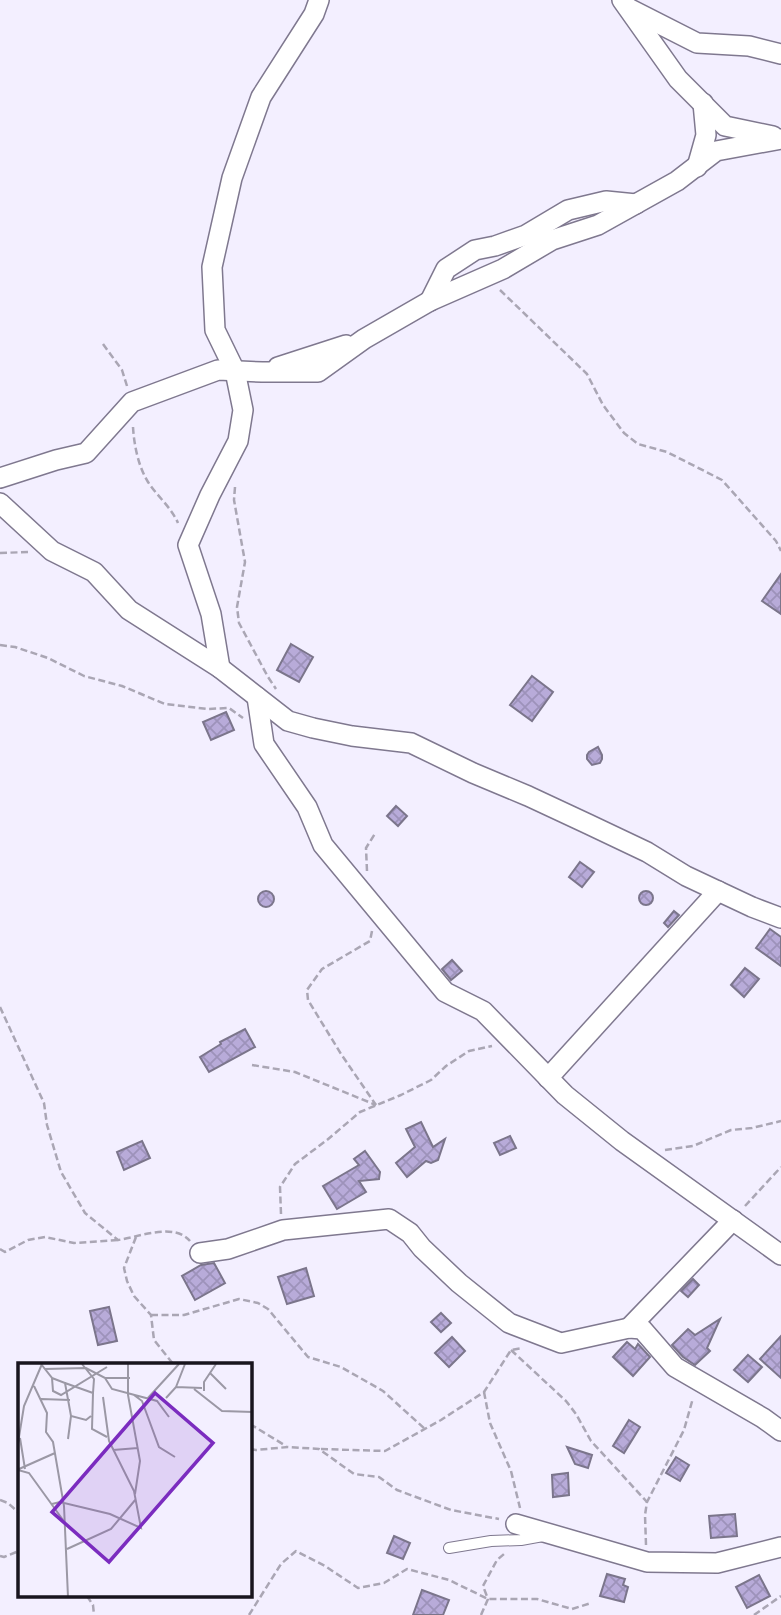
<svg xmlns="http://www.w3.org/2000/svg" width="781" height="1615" font-family="'Sofia Sans Condensed',sans-serif">
<defs>
<pattern id="building-cross-hatch" width="8" height="8" patternUnits="userSpaceOnUse" patternTransform="scale(1.75)"><rect width="8" height="8" fill="#b8abd9"/><path d="M0 0l8 8M0 8l8-8" fill="none" stroke="#9d92ba"/></pattern>
</defs>
<rect width="100%" height="100%" fill="#f3efff"/>
<g fill="url(#building-cross-hatch)" stroke="#7b758b" stroke-width="2">
<polygon points="781,574 781,614 762,601"/>
<polygon points="291,644 313,657 299,682 277,670"/>
<polygon points="532,676 553,692 532,721 510,705"/>
<polygon points="226,712 234,730 211,740 203,722"/>
<polygon points="598,747 602,755 602,759 600,763 592,765 587,759 587,755 589,752"/>
<polygon points="396,806 407,816 398,826 387,816"/>
<polygon points="580,862 594,872 582,887 569,877"/>
<circle cx="266" cy="899" r="8"/>
<circle cx="646" cy="898" r="7"/>
<polygon points="674,911 679,915 668,927 664,923"/>
<polygon points="770,929 781,937 781,966 756,948"/>
<polygon points="452,960 462,971 451,980 442,969"/>
<polygon points="745,968 759,979 744,997 731,985"/>
<polygon points="245,1029 255,1047 209,1072 200,1057 221,1044 220,1042"/>
<polygon points="421,1122 433,1147 445,1139 438,1160 431,1163 426,1161 407,1177 396,1163 415,1147 406,1129"/>
<polygon points="510,1136 516,1148 500,1155 494,1143"/>
<polygon points="142,1141 150,1158 124,1170 117,1152"/>
<polygon points="365,1151 380,1172 379,1179 359,1181 366,1192 337,1209 323,1186 359,1165 354,1159"/>
<polygon points="214,1263 225,1283 195,1300 182,1276 201,1265"/>
<polygon points="306,1268 314,1296 287,1304 278,1277"/>
<polygon points="693,1279 699,1285 688,1297 681,1291"/>
<polygon points="109,1307 117,1341 98,1345 90,1311"/>
<polygon points="441,1313 451,1323 441,1332 431,1322"/>
<polygon points="720,1319 707,1348 710,1351 695,1365 683,1357 672,1345 688,1329 695,1335"/>
<polygon points="781,1336 781,1378 760,1359"/>
<polygon points="452,1337 465,1351 449,1367 435,1353"/>
<polygon points="627,1342 635,1349 638,1344 650,1357 633,1376 613,1357"/>
<polygon points="748,1355 762,1367 748,1382 734,1370"/>
<polygon points="629,1420 640,1427 624,1453 613,1446"/>
<polygon points="567,1447 592,1455 588,1468 575,1464"/>
<polygon points="676,1457 689,1465 680,1481 666,1473"/>
<polygon points="568,1473 569,1495 553,1497 552,1475"/>
<polygon points="735,1514 737,1536 711,1538 709,1516"/>
<polygon points="394,1536 410,1543 403,1559 387,1553"/>
<polygon points="607,1574 625,1579 623,1585 628,1587 624,1602 600,1596"/>
<polygon points="759,1575 770,1596 747,1608 736,1587"/>
<polygon points="422,1590 449,1600 443,1615 413,1615"/>
</g>
<g fill="none" stroke-linecap="round" stroke-linejoin="round">
<defs>
<polyline id="service" points="449,1548 491,1541 521,1540 543,1536"/>
<g id="minor">
<polyline points="622,0 678,79 725,126 773,136"/>
<polyline points="630,9 697,43 749,46 781,54"/>
<polyline points="697,167 706,135 703,103"/>
<polyline points="430,301 446,269 475,250 495,246 526,235 568,210 606,201 636,204"/>
<polyline points="278,367 346,345"/>
<polyline points="0,478 56,460 86,453 132,402 218,370 262,372 318,372 364,339 430,301 503,269 552,240 598,225 677,181 716,151 781,139"/>
<polyline points="0,503 52,551 94,572 129,610 220,668 288,721 313,728 352,736 411,743 473,773 528,796 588,824 647,852 686,876 752,907 781,918"/>
<polyline points="220,668 211,614 188,545 210,495 238,441 243,410 235,371 215,330 212,267 232,178 261,97 314,14 319,0"/>
<polyline points="257,697 264,744 307,807 323,845 445,992 483,1011 565,1095 622,1141 781,1255"/>
<polyline points="548,1078 718,891"/>
<polyline points="200,1253 228,1249 283,1230 389,1219 410,1233 422,1248 459,1283 509,1323 561,1343 629,1328 642,1329 675,1367 763,1418 781,1431"/>
<polyline points="629,1328 733,1220"/>
<polyline points="516,1524 647,1562 717,1563 781,1547"/>
</g>
</defs>
<use href="#service" stroke="#7f788f" stroke-width="12"/>
<use href="#minor" stroke="#7f788f" stroke-width="22"/>
<g stroke="#aaa6b4" stroke-width="2.5" stroke-dasharray="7 3.5" stroke-linecap="butt">
<polyline points="500,290 587,374 603,405 624,433 638,444 667,452 722,480 776,541 781,551"/>
<polyline points="103,344 122,370 127,386"/>
<path d="M133 427C134 444 138 466 148 482 157 496 171 507 178 523"/>
<polyline points="235,487 234,500 245,562 237,607 239,623 268,677 276,689"/>
<polyline points="0,553 28,552"/>
<polyline points="0,645 15,647 48,658 84,676 122,686 165,704 207,709 229,708 243,718"/>
<polyline points="367,871 366,848 376,832"/>
<polyline points="372,931 370,941 322,969 307,990 308,1000 341,1054 376,1105"/>
<path d="M0 1007 44 1103 47 1125 61 1172 85 1213 118 1240C139 1237 174 1222 190 1241"/>
<polyline points="252,1065 295,1072 376,1105"/>
<polyline points="665,1150 693,1146 731,1130 752,1128 781,1121"/>
<polyline points="745,1206 781,1167"/>
<polyline points="281,1214 280,1187 295,1164 327,1140 360,1112 401,1095 431,1080 446,1066 469,1051 492,1046"/>
<polyline points="136,1237 124,1268 127,1281 134,1296 151,1315 154,1340 174,1365"/>
<polyline points="0,1249 5,1252 28,1240 45,1237 74,1243 118,1240"/>
<polyline points="151,1315 184,1315 239,1299 258,1303 268,1309 308,1357 341,1367 383,1391 425,1429"/>
<polyline points="511,1350 566,1401 576,1414 591,1441 647,1502"/>
<polyline points="484,1392 490,1423 511,1471 520,1508"/>
<polyline points="250,1424 286,1446"/>
<polyline points="250,1449 256,1450 288,1447 319,1449 354,1474 379,1477 397,1490 451,1510 499,1519"/>
<polyline points="321,1449 385,1451 441,1420 484,1392 511,1350 523,1348"/>
<polyline points="0,1500 8,1503 19,1513"/>
<polyline points="646,1545 645,1515 647,1502 684,1430 693,1398"/>
<polyline points="0,1556 4,1557 19,1551"/>
<polyline points="87,1596 93,1605 94,1615"/>
<polyline points="249,1615 281,1564 296,1551 325,1566 358,1588 384,1583 407,1569 449,1580 488,1599 537,1599 572,1609 591,1603"/>
<polyline points="481,1615 488,1599 483,1586 497,1560 504,1554"/>
<polyline points="754,1615 781,1596"/>
</g>
<use href="#service" stroke="#fff" stroke-width="10"/>
<use href="#minor" stroke="#fff" stroke-width="19"/>
</g>
<g transform="translate(18 1363)">
<rect width="234" height="234" fill="#f3efff"/>
<path fill="none" stroke="#9b98a5" stroke-width="2" d="M23 1 34 15 35 28 43 32 89 4M64 1 76 16 75 30M110 1V32L122 98 117 131M27 6 68 5 87 15H112M192 10 208 26M34 15 47 20 53 53 68 57 73 53M87 15 94 26 139 38 151 54M47 20 75 30 74 66 89 74M16 23 29 50 28 69 35 79 46 143 50 234M158 24 167 1M176 26 204 48 235 49M186 28V19L198 1M116 32 124 38 141 84 157 94M148 35 158 24 184 25M23 36 52 37M129 36 161 1M2 75 7 106M50 76 53 53M0 80 6 43 24 1M95 87 120 85M1 106 37 90M0 107 11 110 45 157M34 141 42 139 92 151 123 165 116 128 91 78 85 34M49 186 93 166 118 136"/>
<path fill="#7b2cbf" fill-opacity="0.15" stroke="#7b2cbf" stroke-width="3.5" d="M137 30 195 80 91 199 34 149Z"/>
<rect width="234" height="234" fill="none" stroke="#18151e" stroke-width="3.5"/>
</g>
</svg>
